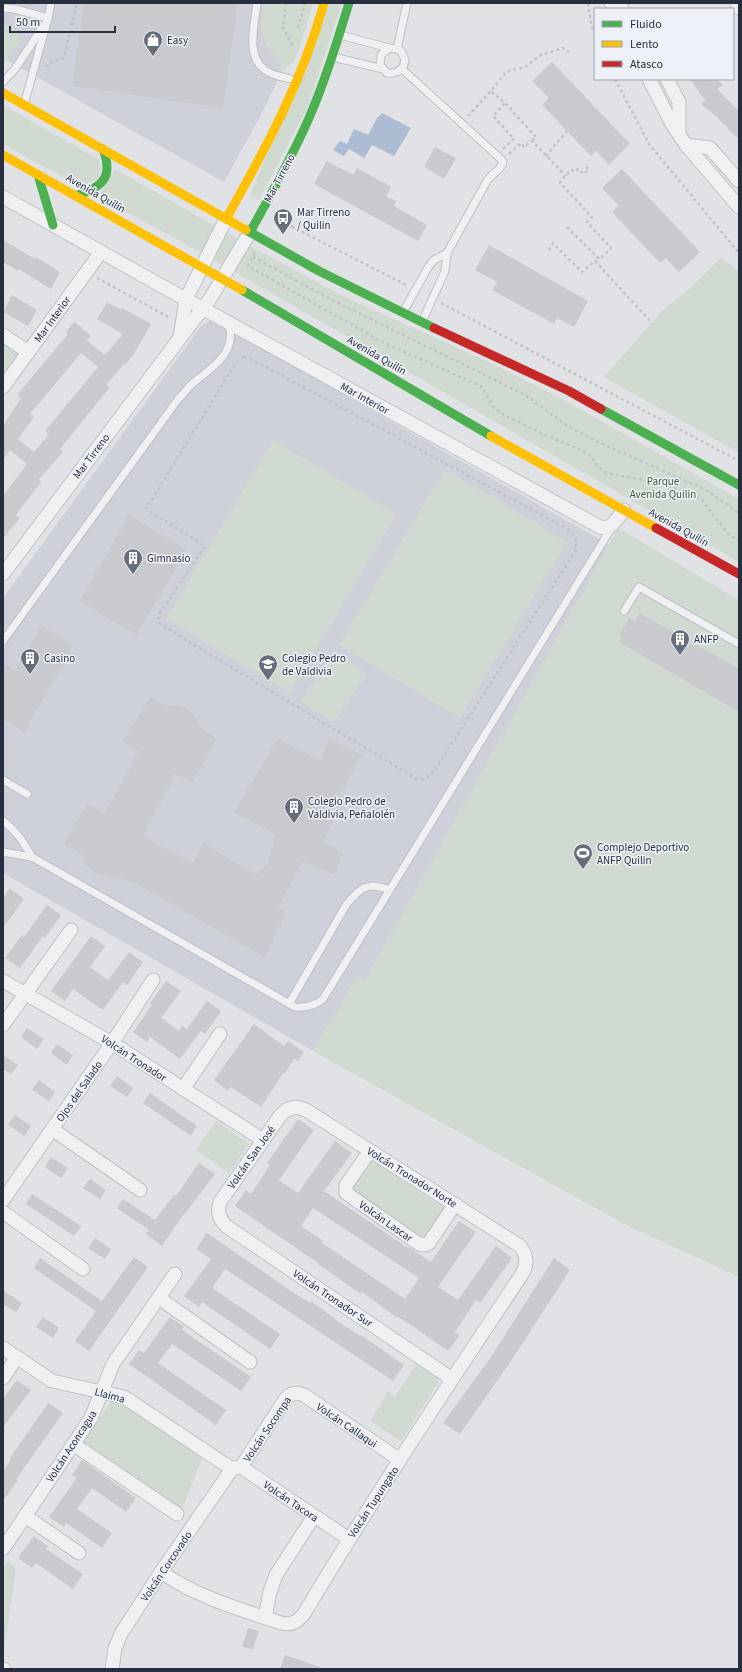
<svg xmlns="http://www.w3.org/2000/svg" width="742" height="1672" font-family="'Source Sans 3',sans-serif">
<rect width="100%" height="100%" fill="#e0e2e6"/>
<g fill="#ced1d9">
<polygon points="3,3 264,3 261,26 267,45 279,62 282,71 261,115 224,182 3,58"/>
<polygon points="211,320 610,545 365,980 358,976 313,1051 3,873 3,598 201,326"/>
</g>
<g fill="#d0dad0">
<path d="M264 3H313L303 37 294 62 282 71C276 56 262 42 261 25 261 18 263 10 264 3Z"/>
<polygon points="329,3 342,3 307,108 259,200 250,195"/>
<polygon points="3,25 12,26 21,39 3,65"/>
<polygon points="3,105 100,160 99,178 82,186 78,185 3,144"/>
<polygon points="115,169 252,247 345,297 491,363 562,399 739,499 739,562 198,251 99,197"/>
<polygon points="721,258 739,271 739,453 604,377 662,311 696,283"/>
<polygon points="3,340 18,354 3,375"/>
<polygon points="273,440 397,514 290,693 166,619"/>
<polygon points="445,469 567,542 460,718 339,645"/>
<polygon points="618,528 739,600 739,1277 626,1225 313,1051 358,976 365,980"/>
<polygon points="334,651 367,673 334,723 301,701"/>
<polygon points="216,1121 249,1144 229,1173 196,1150"/>
<polygon points="370,1159 446,1209 425,1240 350,1189"/>
<polygon points="417,1363 437,1377 438,1383 401,1441 370,1421 388,1392 395,1397"/>
<polygon points="115,1397 202,1458 182,1510 80,1444"/>
<polygon points="8,1561 16,1568 5,1644 3,1644 3,1568"/>
</g>
<polygon fill="#acbdd3" points="382,113 411,128 394,156 372,145 364,158 349,149 344,156 333,150 340,141 347,144 354,129 368,135 377,118"/>
<g fill="#c8cace" fill-rule="evenodd">
<polygon points="84,3 238,3 223,108 72,86"/>
<polygon points="552,62 630,144 609,165 596,151 591,156 542,105 549,98 532,81"/>
<polygon points="690,79 716,79 723,85 717,89 739,111 739,140 717,117 701,104 705,100"/>
<polygon points="435,147 456,158 444,179 424,167"/>
<polygon points="327,161 353,175 357,168 391,187 386,196 396,201 394,206 427,225 418,241 314,184"/>
<polygon points="622,169 700,252 679,272 666,258 660,263 612,212 619,206 602,188"/>
<polygon points="3,240 35,259 36,257 60,272 51,289 19,269 18,271 3,262"/>
<polygon points="489,245 588,301 574,327 557,318 554,324 492,290 497,282 475,270"/>
<polygon points="12,295 37,310 28,326 3,312"/>
<path d="M107 302 121 310 122 308 151 324 134 354 125 365 124 364 106 385 110 387 60 449 63 452 39 479 41 482 16 515 20 518 3 538V496L27 464 10 450 3 460V426L21 398 17 395 68 334 66 332 74 322 91 336 87 341 105 355 123 334 97 319ZM81 353 98 367 45 431 49 434 34 452 18 439 34 417 30 414Z"/>
<polygon points="129,515 187,550 136,635 80,601"/>
<polygon points="640,613 739,669 739,712 619,642 622,636 619,635 629,618 635,622"/>
<polygon points="42,626 73,644 69,652 72,653 65,667 62,666 24,732 3,719 3,664 14,671"/>
<polygon points="150,697 166,706 176,705 186,708 193,714 201,728 217,738 192,783 175,774 143,836 193,863 203,843 257,875 268,863 275,834 234,812 278,739 321,761 329,739 362,754 330,813 337,814 323,842 343,853 334,874 302,861 278,908 286,912 265,957 137,884 121,878 110,877 94,873 83,861 81,853 64,844 87,804 105,813 139,751 123,742"/>
<polygon points="10,888 24,899 3,928 3,898"/>
<polygon points="47,905 61,915 45,938 43,936 20,968 5,958 22,935 24,937"/>
<polygon points="91,936 105,946 90,967 108,980 129,952 143,962 127,985 123,982 103,1010 73,989 65,1001 51,991"/>
<polygon points="166,981 181,991 161,1018 179,1031 182,1026 187,1029 207,1001 221,1011 205,1034 201,1031 180,1059 150,1037 147,1042 133,1032 152,1005 150,1003"/>
<polygon points="254,1024 284,1046 288,1041 304,1052 298,1061 294,1059 285,1073 284,1072 261,1107 231,1087 228,1091 214,1080"/>
<polygon points="27,1028 44,1039 37,1049 21,1037"/>
<polygon points="57,1044 73,1055 67,1065 51,1053"/>
<polygon points="3,1055 18,1065 11,1074 3,1069"/>
<polygon points="117,1076 133,1088 127,1097 110,1086"/>
<polygon points="39,1080 55,1092 49,1101 32,1090"/>
<polygon points="150,1093 197,1126 191,1136 143,1103"/>
<polygon points="15,1115 31,1126 25,1136 8,1125"/>
<path d="M298 1119 314 1130 279 1180 298 1193 335 1141 352 1153 324 1191 408 1248V1247L431 1262 459 1221 476 1232 438 1287 458 1300 496 1246 512 1258 480 1303 476 1300 455 1332 460 1335 448 1351 414 1327 396 1316V1317L362 1292 361 1294 318 1264V1263L235 1206 246 1190 251 1194 270 1165 267 1163ZM313 1208 419 1278 405 1299 322 1243 323 1241 301 1226Z"/>
<polygon points="51,1157 68,1168 61,1178 45,1167"/>
<polygon points="199,1163 215,1174 184,1215 183,1215 162,1246 146,1234 149,1230 117,1208 123,1199 155,1220 174,1195 176,1196"/>
<polygon points="90,1179 106,1190 100,1199 83,1188"/>
<polygon points="32,1194 81,1226 74,1236 26,1204"/>
<polygon points="207,1233 291,1291 310,1303 311,1301 343,1325 360,1336 361,1335 404,1365 393,1381 225,1269 212,1288 280,1334 270,1349 202,1302 199,1307 184,1296 211,1259 196,1249"/>
<polygon points="95,1238 111,1249 105,1259 88,1248"/>
<polygon points="134,1257 148,1267 89,1351 75,1341 96,1311 34,1268 40,1258 102,1301"/>
<polygon points="554,1258 570,1270 513,1358 460,1434 443,1423 491,1357"/>
<polygon points="3,1290 22,1303 16,1312 3,1304"/>
<polygon points="43,1317 59,1328 53,1338 36,1327"/>
<polygon points="170,1317 184,1327 182,1330 251,1377 241,1391 172,1344 158,1363 226,1410 216,1425 129,1364 139,1350 144,1353"/>
<polygon points="17,1380 31,1390 3,1427 3,1399"/>
<polygon points="48,1403 63,1413 16,1479 18,1480 3,1501 3,1471 11,1459 10,1458"/>
<polygon points="82,1460 136,1498 126,1512 92,1488 77,1509 112,1533 102,1548 66,1523 64,1527 49,1517 77,1478 72,1475"/>
<polygon points="34,1536 48,1546 46,1549 83,1574 73,1589 36,1563 32,1568 18,1558"/>
<polygon points="248,1628 259,1631 253,1650 242,1646"/>
<polygon points="285,1655 320,1667 320,1669 280,1669"/>
</g>
<g fill="none" stroke-linecap="round" stroke-linejoin="round">
<defs>
<g id="lane">
<path d="M257 3C255 23 245 56 265 70 275 77 287 78 298 80"/>
<polyline points="3,8 15,9 48,18"/>
<path d="M340 35 389 48 397 49 401 51 405 60C404 70 397 74 387 73L380 65 381 55 389 48"/>
<polyline points="397,49 407,3"/>
<polyline points="333,57 383,69"/>
<path d="M402 69 503 161C502 170 492 173 487 181L447 253 445 271 422 322"/>
<polyline points="3,82 15,69 44,25"/>
<polyline points="24,105 48,18 51,3"/>
<polyline points="403,312 429,266 434,260 447,253"/>
<polyline points="624,611 639,587 739,644"/>
<path d="M3 641 179 398C184 394 187 388 192 384 212 367 237 354 229 324"/>
<polyline points="3,780 27,794"/>
<path d="M3 821C16 830 24 843 32 857"/>
<path d="M3 852 32 857 295 1007C306 1008 314 1006 323 999L612 527"/>
<path d="M289 1004 346 905C360 888 367 881 390 890"/>
</g>
<g id="street">
<polyline points="611,3 622,9"/>
<polyline points="737,3 739,8"/>
<polyline points="649,79 672,124 686,145 739,207"/>
<polyline points="667,79 679,102 679,134"/>
<polyline points="686,145 710,148 739,181"/>
<polyline points="3,197 160,285 600,527 607,528 613,524 624,510"/>
<polyline points="3,335 28,352"/>
<polyline points="180,338 186,299 226,219"/>
<polyline points="3,387 101,252"/>
<polyline points="3,574 180,338 210,299 250,232"/>
<polyline points="3,981 112,1043 263,1140"/>
<polyline points="3,1025 71,930"/>
<polyline points="183,1089 220,1034"/>
<polyline points="52,1129 140,1190"/>
<polyline points="370,1151 346,1185 346,1193 419,1244 425,1245 429,1243 455,1204"/>
<polyline points="3,1200 112,1043 153,980"/>
<polyline points="3,1212 83,1269"/>
<polyline points="159,1298 250,1362"/>
<polyline points="3,1348 52,1381 124,1397 232,1469"/>
<polyline points="3,1378 17,1357"/>
<polyline points="73,1444 177,1514"/>
<path d="M241 1467 286 1398C291 1393 297 1392 304 1395L400 1460"/>
<polyline points="233,1468 241,1467 349,1539"/>
<polyline points="25,1516 79,1553"/>
<polyline points="3,1549 91,1418 113,1364 175,1274"/>
<path d="M161 1572C197 1597 239 1609 281 1623 292 1626 299 1621 305 1612 374 1497 448 1385 522 1274 528 1264 527 1255 520 1246L306 1110C296 1105 287 1107 280 1116L220 1202C217 1211 219 1219 226 1226L452 1379"/>
<polyline points="265,1618 270,1592 276,1575 314,1516"/>
<polyline points="3,1669 4,1669"/>
<polyline points="112,1669 115,1648 122,1632 161,1572 232,1469"/>
</g>
</defs>
<use href="#lane" stroke="#bec0c4" stroke-width="9"/>
<use href="#street" stroke="#bec0c4" stroke-width="15"/>
<g stroke="#c2c3c9" stroke-width="2.5" stroke-dasharray="3 3" stroke-linecap="butt">
<polyline points="286,3 283,28 293,46"/>
<polyline points="588,3 591,23 595,34"/>
<polyline points="298,28 305,3"/>
<polyline points="46,67 52,61 64,58 77,3"/>
<polyline points="615,79 649,144 739,253"/>
<polyline points="468,116 491,91"/>
<polyline points="532,141 536,137 505,103 491,91 506,72 525,67 541,55 563,48 569,52"/>
<polyline points="503,149 514,139 493,116 505,103"/>
<polyline points="509,154 521,143 524,147 532,141 566,176"/>
<polyline points="546,156 567,131"/>
<polyline points="586,167 589,169 584,174 578,169 574,172 572,170 562,179 560,183 592,217 587,222 611,248 600,259 598,258"/>
<polyline points="275,218 408,286"/>
<polyline points="567,227 598,258 595,261"/>
<polyline points="549,250 553,243 582,272 595,261 651,322"/>
<polyline points="255,253 248,266 384,343 481,386 494,408 504,415 543,434 581,450 592,457 598,467 606,473 664,484 702,500 728,534 739,541"/>
<polyline points="253,257 328,298 521,393 534,401 567,426 594,440 706,490 739,513"/>
<polyline points="97,278 170,318"/>
<polyline points="441,303 739,461"/>
<path d="M244 357 255 361 564 527C576 534 578 541 574 553L435 770C430 777 425 781 417 779L204 651 158 622 159 615 205 546 146 509 235 364 240 359Z"/>
</g>
<use href="#lane" stroke="#f0f0f2" stroke-width="7"/>
<use href="#street" stroke="#f0f0f2" stroke-width="13"/>
<g stroke="#4caf50" stroke-width="9">
<polyline points="38,175 53,225"/>
<path d="M76 196C102 187 114 178 103 149"/>
<polyline points="246,230 319,271 434,328"/>
<path d="M250 232C271 195 292 157 309 118 325 81 337 42 349 3"/>
<polyline points="242,290 491,436"/>
<polyline points="601,409 739,485"/>
</g>
<g stroke="#ffc107" stroke-width="9">
<polyline points="3,93 246,230"/>
<polyline points="3,155 242,290"/>
<path d="M226 219C266 148 302 82 324 3"/>
<polyline points="491,436 656,528"/>
</g>
<g stroke="#c62828" stroke-width="9">
<polyline points="434,328 569,391 601,409"/>
<polyline points="656,528 739,574"/>
</g>
</g>
<defs>
<symbol id="shop-pin" viewBox="-11 -11 22 30"><path d="M0 17L-7.5 6A9.5 9.5 0 1 1 7.5 6Z" fill="#676d7a" stroke="#edf0f6"/><path d="M-5-2.5h2.3a2.7 3.5 0 0 1 5.4 0H5L5.5 6h-11ZM-1.5-2.5h3a1.5 2.3 0 0 0-3 0Z" fill="#fff"/></symbol>
<symbol id="bus-pin" viewBox="-11 -11 22 30"><path d="M0 17L-7.5 6A9.5 9.5 0 1 1 7.5 6Z" fill="#676d7a" stroke="#edf0f6"/><path d="M-5-6H5V4H4V6H2V4H-2V6H-4V4H-5ZM-3.5-4V0h7V-4ZM-3.5 1.2v1.5H-2V1.2ZM2 1.2v1.5H3.5V1.2Z" fill="#fff"/></symbol>
<symbol id="building-pin" viewBox="-11 -11 22 30"><path d="M0 17L-7.5 6A9.5 9.5 0 1 1 7.5 6Z" fill="#676d7a" stroke="#edf0f6"/><path d="M-4-6H4V6H1V3H-1V6H-4ZM-2.5-4.3h1.7v1.8h-1.7ZM.8-4.3h1.7v1.8H.8ZM-2.5-1h1.7V.8h-1.7ZM.8-1h1.7V.8H.8Z" fill="#fff"/></symbol>
<symbol id="school-pin" viewBox="-11 -11 22 30"><path d="M0 17L-7.5 6A9.5 9.5 0 1 1 7.5 6Z" fill="#676d7a" stroke="#edf0f6"/><path d="M0-5L7-2L0 1L-7-2ZM-4 1L0 2.5L4 1V4Q0 6-4 4Z" fill="#fff"/></symbol>
<symbol id="stadium-pin" viewBox="-11 -11 22 30"><path d="M0 17L-7.5 6A9.5 9.5 0 1 1 7.5 6Z" fill="#676d7a" stroke="#edf0f6"/><path d="M0-5a6.5 5 0 1 0 0 10a6.5 5 0 1 0 0-10ZM-3.5-1.8h7v3.6h-7Z" fill="#fff"/></symbol>
</defs>
<g fill-rule="evenodd">
<use href="#shop-pin" x="142" y="29" width="22" height="30"/>
<use href="#bus-pin" x="272" y="207" width="22" height="30"/>
<use href="#building-pin" x="122" y="547" width="22" height="30"/>
<use href="#building-pin" x="669" y="628" width="22" height="30"/>
<use href="#building-pin" x="19" y="647" width="22" height="30"/>
<use href="#school-pin" x="257" y="653" width="22" height="30"/>
<use href="#building-pin" x="283" y="796" width="22" height="30"/>
<use href="#stadium-pin" x="572" y="842" width="22" height="30"/>
</g>
<g text-anchor="middle" stroke-width="3" stroke-linejoin="round" paint-order="stroke">
<g font-size="11" fill="#262e40" stroke="#edf0f6" text-anchor="start">
<text x="167" y="44">Easy</text>
<text x="297" y="216">Mar Tirreno<tspan x="297" dy="13">/ Quilin</tspan></text>
<text x="147" y="562">Gimnasio</text>
<text x="694" y="643">ANFP</text>
<text x="44" y="662">Casino</text>
<text x="282" y="662">Colegio Pedro<tspan x="282" dy="13">de Valdivia</tspan></text>
<text x="308" y="805">Colegio Pedro de<tspan x="308" dy="13">Valdivia, Peñalolén</tspan></text>
<text x="597" y="851">Complejo Deportivo<tspan x="597" dy="13">ANFP Quilin</tspan></text>
</g>
<g font-size="11" fill="#262e40" stroke="#edf0f6">
<text transform="translate(279 178) rotate(-62)" y="4">Mar Tirreno</text>
<text transform="translate(96 193) rotate(30)" y="4">Avenida Quilín</text>
<text transform="translate(52 319) rotate(-54)" y="4">Mar Interior</text>
<text transform="translate(377 355) rotate(30)" y="4">Avenida Quilín</text>
<text transform="translate(365 398) rotate(29)" y="4">Mar Interior</text>
<text transform="translate(91 456) rotate(-53)" y="4">Mar Tirreno</text>
<text transform="translate(679 527) rotate(29)" y="4">Avenida Quilín</text>
<text transform="translate(134 1058) rotate(33)" y="4">Volcán Tronador</text>
<text transform="translate(79 1091) rotate(-55)" y="4">Ojos del Salado</text>
<text transform="translate(251 1157) rotate(-55)" y="4">Volcán San José</text>
<text transform="translate(412 1177) rotate(32)" y="4">Volcán Tronador Norte</text>
<text transform="translate(386 1221) rotate(35)" y="4">Volcán Lascar</text>
<text transform="translate(333 1298) rotate(34)" y="4">Volcán Tronador Sur</text>
<text transform="translate(110 1395) rotate(15)" y="4">Llaima</text>
<text transform="translate(347 1425) rotate(34)" y="4">Volcán Callaqui</text>
<text transform="translate(267 1429) rotate(-56)" y="4">Volcán Socompa</text>
<text transform="translate(71 1446) rotate(-57)" y="4">Volcán Aconcagua</text>
<text transform="translate(291 1501) rotate(34)" y="4">Volcán Tacora</text>
<text transform="translate(373 1502) rotate(-57)" y="4">Volcán Tupungato</text>
<text transform="translate(166 1566) rotate(-56)" y="4">Volcán Corcovado</text>
</g>
<g font-size="11" fill="#395c33" stroke="#edf0f6">
<text x="663" y="485">Parque<tspan x="663" dy="13">Avenida Quilin</tspan></text>
</g>
</g>
<rect width="742" height="1672" fill="none" stroke="#262e40" stroke-width="8"/>
<rect x="594" y="8" width="140" height="72" fill="#edf0f6" stroke="#9da2ad"/>
<rect x="602" y="21" width="20" height="6" fill="#4caf50" stroke="#9da2ad"/>
<text x="630" y="28" font-size="12" fill="#262e40">Fluido</text>
<rect x="602" y="41" width="20" height="6" fill="#ffc107" stroke="#9da2ad"/>
<text x="630" y="48" font-size="12" fill="#262e40">Lento</text>
<rect x="602" y="61" width="20" height="6" fill="#c62828" stroke="#9da2ad"/>
<text x="630" y="68" font-size="12" fill="#262e40">Atasco</text>
<path d="M10 26v6h105v-6" fill="none" stroke="#262e40" stroke-width="2"/>
<text x="16" y="26" font-size="12" fill="#262e40" stroke="#edf0f6" stroke-width="3" paint-order="stroke">50 m</text>
</svg>
